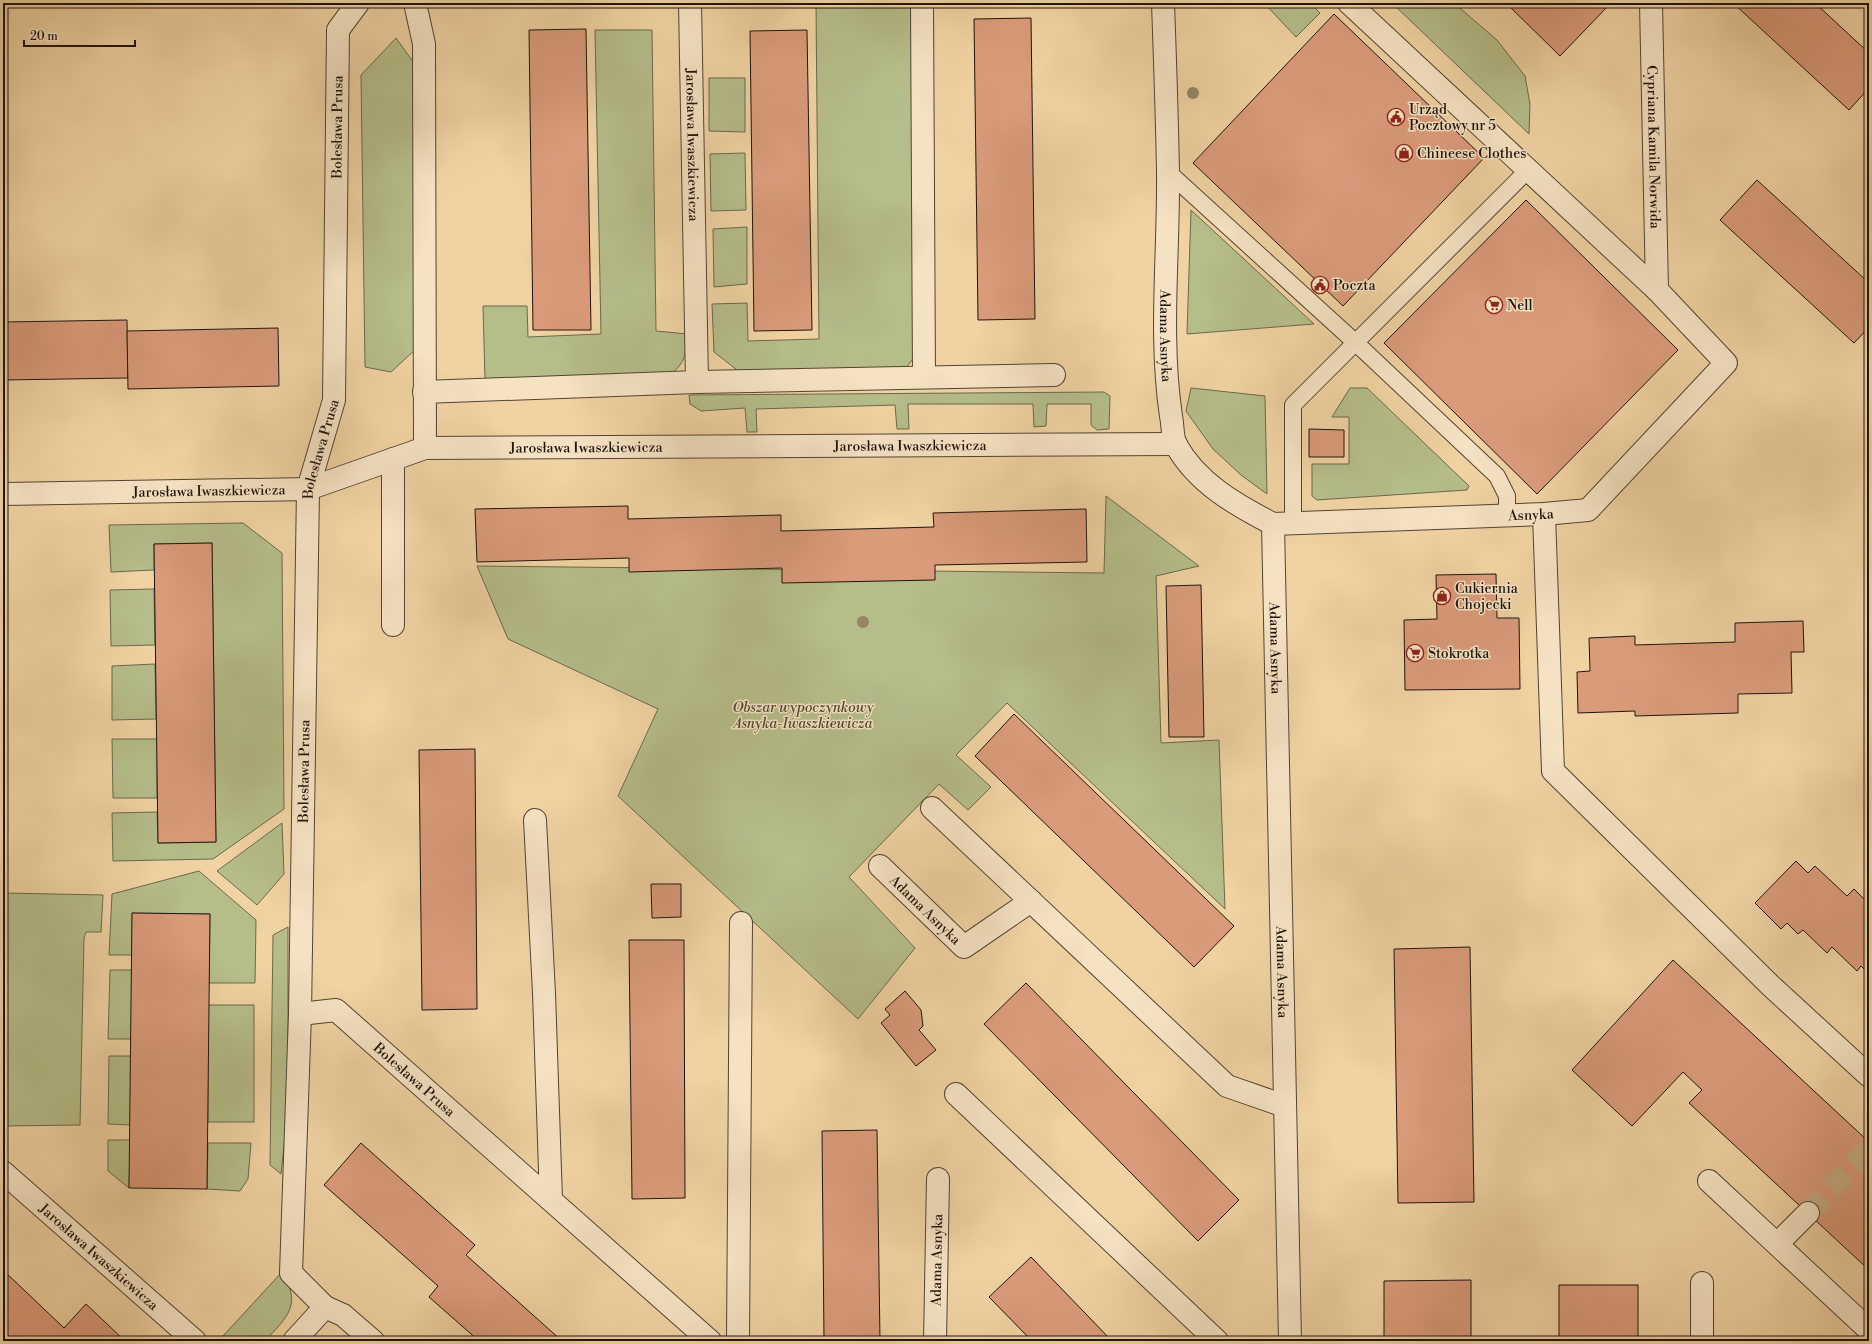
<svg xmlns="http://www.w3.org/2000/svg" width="1872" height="1344" font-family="'Libre Bodoni',serif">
<rect width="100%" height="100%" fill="#f0d2a3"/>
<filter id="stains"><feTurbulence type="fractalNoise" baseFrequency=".005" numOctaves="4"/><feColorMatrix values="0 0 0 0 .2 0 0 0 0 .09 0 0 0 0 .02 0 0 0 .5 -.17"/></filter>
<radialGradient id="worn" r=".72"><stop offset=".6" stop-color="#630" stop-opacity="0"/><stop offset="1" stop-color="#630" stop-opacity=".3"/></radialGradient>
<g fill="#b5bd89" stroke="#6a694b">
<polygon points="816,3 911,3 916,355 905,369 742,374 714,352 712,304 747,303 748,341 819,339"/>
<polygon points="1264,3 1310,3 1320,13 1296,37"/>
<polygon points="1392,3 1454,3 1497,40 1525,76 1530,104 1529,134"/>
<path d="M595 30H652L656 331 688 334C686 355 685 365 666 378L485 379 483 306H527L528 337 601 334Z"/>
<polygon points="396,38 416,66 417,348 391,372 365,367 361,75"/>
<polygon points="709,78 745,78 745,132 709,131"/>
<polygon points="745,153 746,210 711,211 710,154"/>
<polygon points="1191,210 1314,324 1187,334"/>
<polygon points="747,227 747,284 714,287 713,229"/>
<polygon points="1191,388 1265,396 1267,494 1241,475 1213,449 1186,411"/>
<polygon points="1350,388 1367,388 1469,486 1467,490 1317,500 1312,496 1312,464 1349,464 1349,417 1332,417"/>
<polygon points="1104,392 1110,396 1109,429 1097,430 1091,425 1091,404 1047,404 1046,426 1034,427 1033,404 908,404 909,429 897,429 895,405 756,409 757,432 747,432 745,408 701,411 690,404 689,395"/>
<polygon points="1106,496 1199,566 1156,576 1161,743 1219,740 1225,909 1007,703 956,755 991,787 968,810 939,784 849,877 915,948 858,1019 618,796 658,709 508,639 477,566 1104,573"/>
<polygon points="243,523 282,553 284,809 213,859 113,861 112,813 157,812 158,843 216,842 212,543 154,544 154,570 111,572 109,525"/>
<polygon points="154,589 155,645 111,646 110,590"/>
<polygon points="155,664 156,719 112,720 112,666"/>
<polygon points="112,739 157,739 157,798 113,798"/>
<polygon points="282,823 284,874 257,905 217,871"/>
<polygon points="199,871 256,920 255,983 209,983 210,914 132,913 132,955 109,955 112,894"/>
<polygon points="3,893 103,895 101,932 86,932 84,938 80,1125 3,1126"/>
<polygon points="288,927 288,1109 281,1174 270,1165 273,935"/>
<polygon points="110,970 132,970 131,1039 108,1039"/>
<rect x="208" y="1005" width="46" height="117"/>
<polygon points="109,1056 131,1056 130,1125 108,1124"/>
<polygon points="108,1140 130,1140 129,1188 108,1171"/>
<polygon points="208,1143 251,1143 248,1179 240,1191 207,1189"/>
<path d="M282 1272C302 1305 288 1316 265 1341H225L223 1336Z"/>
</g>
<g fill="#da9b7b" stroke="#1e150d">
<polygon points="1506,3 1605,3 1608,6 1560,56"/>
<polygon points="1733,3 1815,3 1869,53 1869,88 1849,110"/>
<polygon points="1334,14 1484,158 1343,306 1193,163"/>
<polygon points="1031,18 1035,319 978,320 974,19"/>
<polygon points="586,29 591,330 533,330 529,30"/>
<polygon points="807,30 812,330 754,331 750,31"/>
<polygon points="1757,180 1869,283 1869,327 1854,343 1720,220"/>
<polygon points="1526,200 1678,350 1537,494 1384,343"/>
<polygon points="127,320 128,378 3,380 3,322"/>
<polygon points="278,328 279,386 128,389 127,331"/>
<polygon points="1309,429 1344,430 1344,457 1309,457"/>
<polygon points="628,506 628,519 781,515 781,531 934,527 933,513 1086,509 1087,562 935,565 935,580 782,583 782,568 629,572 629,558 477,562 475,509"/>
<polygon points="212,543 216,842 158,843 154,544"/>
<polygon points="1496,574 1497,618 1519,618 1520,689 1405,690 1404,620 1437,619 1436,575"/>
<polygon points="1201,585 1204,737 1169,737 1166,586"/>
<polygon points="1803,621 1804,652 1791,652 1792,693 1738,694 1738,713 1635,716 1635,711 1578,713 1577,672 1590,671 1589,638 1635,636 1635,645 1735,642 1735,623"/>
<polygon points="1014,714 1234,926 1194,967 975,756"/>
<polygon points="475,749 477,1009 422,1010 419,750"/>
<polygon points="1796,861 1808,873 1815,866 1847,896 1854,889 1869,904 1869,974 1861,966 1857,971 1832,947 1827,953 1803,930 1798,934 1787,923 1781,929 1755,903"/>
<polygon points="651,884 681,884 681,917 652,918"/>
<polygon points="132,913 210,914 207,1189 129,1188"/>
<polygon points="629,940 684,940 685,1198 632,1199"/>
<polygon points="1470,947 1474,1202 1398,1203 1394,949"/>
<polygon points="1673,960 1869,1142 1869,1270 1689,1103 1702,1090 1683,1072 1632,1126 1572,1070"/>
<polygon points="1026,983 1239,1200 1198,1241 984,1024"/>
<polygon points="905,991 921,1010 923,1026 919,1030 936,1050 916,1066 881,1023 890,1015 885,1009"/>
<polygon points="877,1130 880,1341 824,1341 822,1131"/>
<polygon points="361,1143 475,1245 466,1255 562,1341 479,1341 429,1297 438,1286 324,1185"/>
<polygon points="1031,1257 1112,1341 1032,1341 989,1297"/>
<polygon points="3,1270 64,1328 86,1304 125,1341 3,1341"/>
<polygon points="1471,1280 1471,1341 1384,1341 1384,1281"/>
<rect x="1559" y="1285" width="79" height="56"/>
</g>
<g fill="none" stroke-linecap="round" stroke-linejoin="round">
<polyline stroke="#c6ac85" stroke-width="22" stroke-dasharray="22 11" stroke-linecap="butt" points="1808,1213 1869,1149"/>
<defs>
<g id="lane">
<polyline points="1168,172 1356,343 1497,476 1507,496 1507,515"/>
<polyline points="1293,523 1293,405 1529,169"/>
</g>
<g id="street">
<polyline points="415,3 424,44 425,448"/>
<path id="s1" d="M690 3 697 382"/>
<polyline points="922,3 924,377"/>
<path id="s2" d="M1163 3C1165 59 1167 116 1168 172 1169 253 1159 336 1171 416 1173 425 1172 438 1176 445 1197 483 1236 505 1273 524L1290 1341"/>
<path id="s3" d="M1651 3 1657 290"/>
<polyline points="424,392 697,382 1054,375"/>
<polyline points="393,459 393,625"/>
<path id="s4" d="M3 494 308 489 425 448 1176 444"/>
<polyline points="1544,514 1553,771 1770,985 1869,1076"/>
<path id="s5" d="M1273 524 1544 514 1588 510 1726 363 1657 290 1349 3"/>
<polyline points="932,808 1227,1086 1285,1106"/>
<polyline points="535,820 544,993 551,1200"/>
<path id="s6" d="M880 866 964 947 1031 901"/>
<path id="s7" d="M300 1014 336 1010 710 1341"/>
<polyline points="956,1094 1217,1341"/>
<path id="s8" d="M3 1172 195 1341"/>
<polyline points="1709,1181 1869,1330"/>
<polyline points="1777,1244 1808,1213"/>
<polyline points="1702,1283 1702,1341"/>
<polyline points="325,1307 343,1315 373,1341"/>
<path id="s9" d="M294 1341 325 1307 291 1273 300 1014 308 489 334 400 338 30 358 3"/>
<polyline points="738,1341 741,923"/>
<path id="s10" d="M935 1341 938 1179"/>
</g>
</defs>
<use href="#lane" stroke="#524432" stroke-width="18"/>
<use href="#street" stroke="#524432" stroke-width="24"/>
<use href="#lane" stroke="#f5e2c3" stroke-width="16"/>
<use href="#street" stroke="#f5e2c3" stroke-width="22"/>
</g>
<g fill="#958665">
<circle cx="1193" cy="93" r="6"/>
<circle cx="863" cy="622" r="6"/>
</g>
<defs>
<symbol id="civic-ring" viewBox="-11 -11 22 22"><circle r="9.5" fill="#f5e2c3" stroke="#8f2418" stroke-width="1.5"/><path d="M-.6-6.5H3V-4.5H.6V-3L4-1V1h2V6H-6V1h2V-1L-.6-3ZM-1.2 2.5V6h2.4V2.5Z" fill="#8f2418"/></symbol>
<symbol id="shop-ring" viewBox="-11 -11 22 22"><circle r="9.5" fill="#f5e2c3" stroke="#8f2418" stroke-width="1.5"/><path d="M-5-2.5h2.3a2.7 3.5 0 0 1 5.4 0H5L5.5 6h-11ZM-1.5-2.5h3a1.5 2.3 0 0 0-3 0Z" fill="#8f2418"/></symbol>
<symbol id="supermarket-ring" viewBox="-11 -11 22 22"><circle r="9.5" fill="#f5e2c3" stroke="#8f2418" stroke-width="1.5"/><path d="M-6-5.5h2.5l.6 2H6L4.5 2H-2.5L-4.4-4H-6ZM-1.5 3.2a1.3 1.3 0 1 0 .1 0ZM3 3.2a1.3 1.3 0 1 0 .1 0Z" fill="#8f2418"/></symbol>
</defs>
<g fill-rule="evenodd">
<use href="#civic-ring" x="1386" y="107" width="20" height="20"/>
<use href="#shop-ring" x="1394" y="143" width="20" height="20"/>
<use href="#civic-ring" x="1310" y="275" width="20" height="20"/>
<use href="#supermarket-ring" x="1484" y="295" width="20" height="20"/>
<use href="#shop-ring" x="1432" y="586" width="20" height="20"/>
<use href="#supermarket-ring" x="1405" y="643" width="20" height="20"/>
</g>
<g text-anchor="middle" stroke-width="3" stroke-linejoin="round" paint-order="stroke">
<g font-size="14" fill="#1e150d" stroke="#f5e2c3" text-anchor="start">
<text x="1409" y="114">Urząd<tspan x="1409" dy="16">Pocztowy nr 5</tspan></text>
<text x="1417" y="158">Chineese Clothes</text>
<text x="1333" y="290">Poczta</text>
<text x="1507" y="310">Nell</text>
<text x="1455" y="593">Cukiernia<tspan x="1455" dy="16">Chojecki</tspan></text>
<text x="1428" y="658">Stokrotka</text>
</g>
<g font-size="14" fill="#1e150d" stroke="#f5e2c3">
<text dy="5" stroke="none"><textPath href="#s9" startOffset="1244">Bolesława Prusa</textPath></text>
<text dy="5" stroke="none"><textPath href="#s1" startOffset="142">Jarosława Iwaszkiewicza</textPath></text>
<text dy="5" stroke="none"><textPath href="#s3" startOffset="144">Cypriana Kamila Norwida</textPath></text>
<text dy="5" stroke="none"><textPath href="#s2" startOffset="333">Adama Asnyka</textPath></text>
<text dy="5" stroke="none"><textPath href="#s4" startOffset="914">Jarosława Iwaszkiewicza</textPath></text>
<text dy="5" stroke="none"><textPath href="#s4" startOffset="590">Jarosława Iwaszkiewicza</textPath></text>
<text dy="5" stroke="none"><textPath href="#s9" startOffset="920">Bolesława Prusa</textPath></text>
<text dy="5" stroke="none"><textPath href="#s4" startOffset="206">Jarosława Iwaszkiewicza</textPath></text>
<text dy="5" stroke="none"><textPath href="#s5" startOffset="258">Asnyka</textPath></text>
<text dy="5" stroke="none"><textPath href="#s2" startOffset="694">Adama Asnyka</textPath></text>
<text dy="5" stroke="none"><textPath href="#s9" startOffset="596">Bolesława Prusa</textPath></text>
<text dy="5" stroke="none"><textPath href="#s6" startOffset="63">Adama Asnyka</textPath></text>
<text dy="5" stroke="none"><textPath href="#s2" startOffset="1018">Adama Asnyka</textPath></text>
<text dy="5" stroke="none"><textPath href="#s7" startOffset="141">Bolesława Prusa</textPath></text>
<text dy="5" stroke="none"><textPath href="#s8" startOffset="128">Jarosława Iwaszkiewicza</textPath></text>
<text dy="5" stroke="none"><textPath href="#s10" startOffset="81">Adama Asnyka</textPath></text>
</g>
<g font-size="14" font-style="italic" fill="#4b4732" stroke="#f5e2c3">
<text x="803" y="712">Obszar wypoczynkowy<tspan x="803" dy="16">Asnyka-Iwaszkiewicza</tspan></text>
</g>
</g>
<rect width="1872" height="1344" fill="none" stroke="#f0d2a3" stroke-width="16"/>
<rect x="4" y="4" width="1864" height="1336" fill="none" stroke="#1e150d" stroke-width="2"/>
<rect x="8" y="8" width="1856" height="1328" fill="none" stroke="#1e150d"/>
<path d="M24 40v6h111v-6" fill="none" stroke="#1e150d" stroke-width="2"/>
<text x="30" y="40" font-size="12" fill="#1e150d" stroke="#f5e2c3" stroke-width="3" paint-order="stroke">20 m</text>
<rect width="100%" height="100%" filter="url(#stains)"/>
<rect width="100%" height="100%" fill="url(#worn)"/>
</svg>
